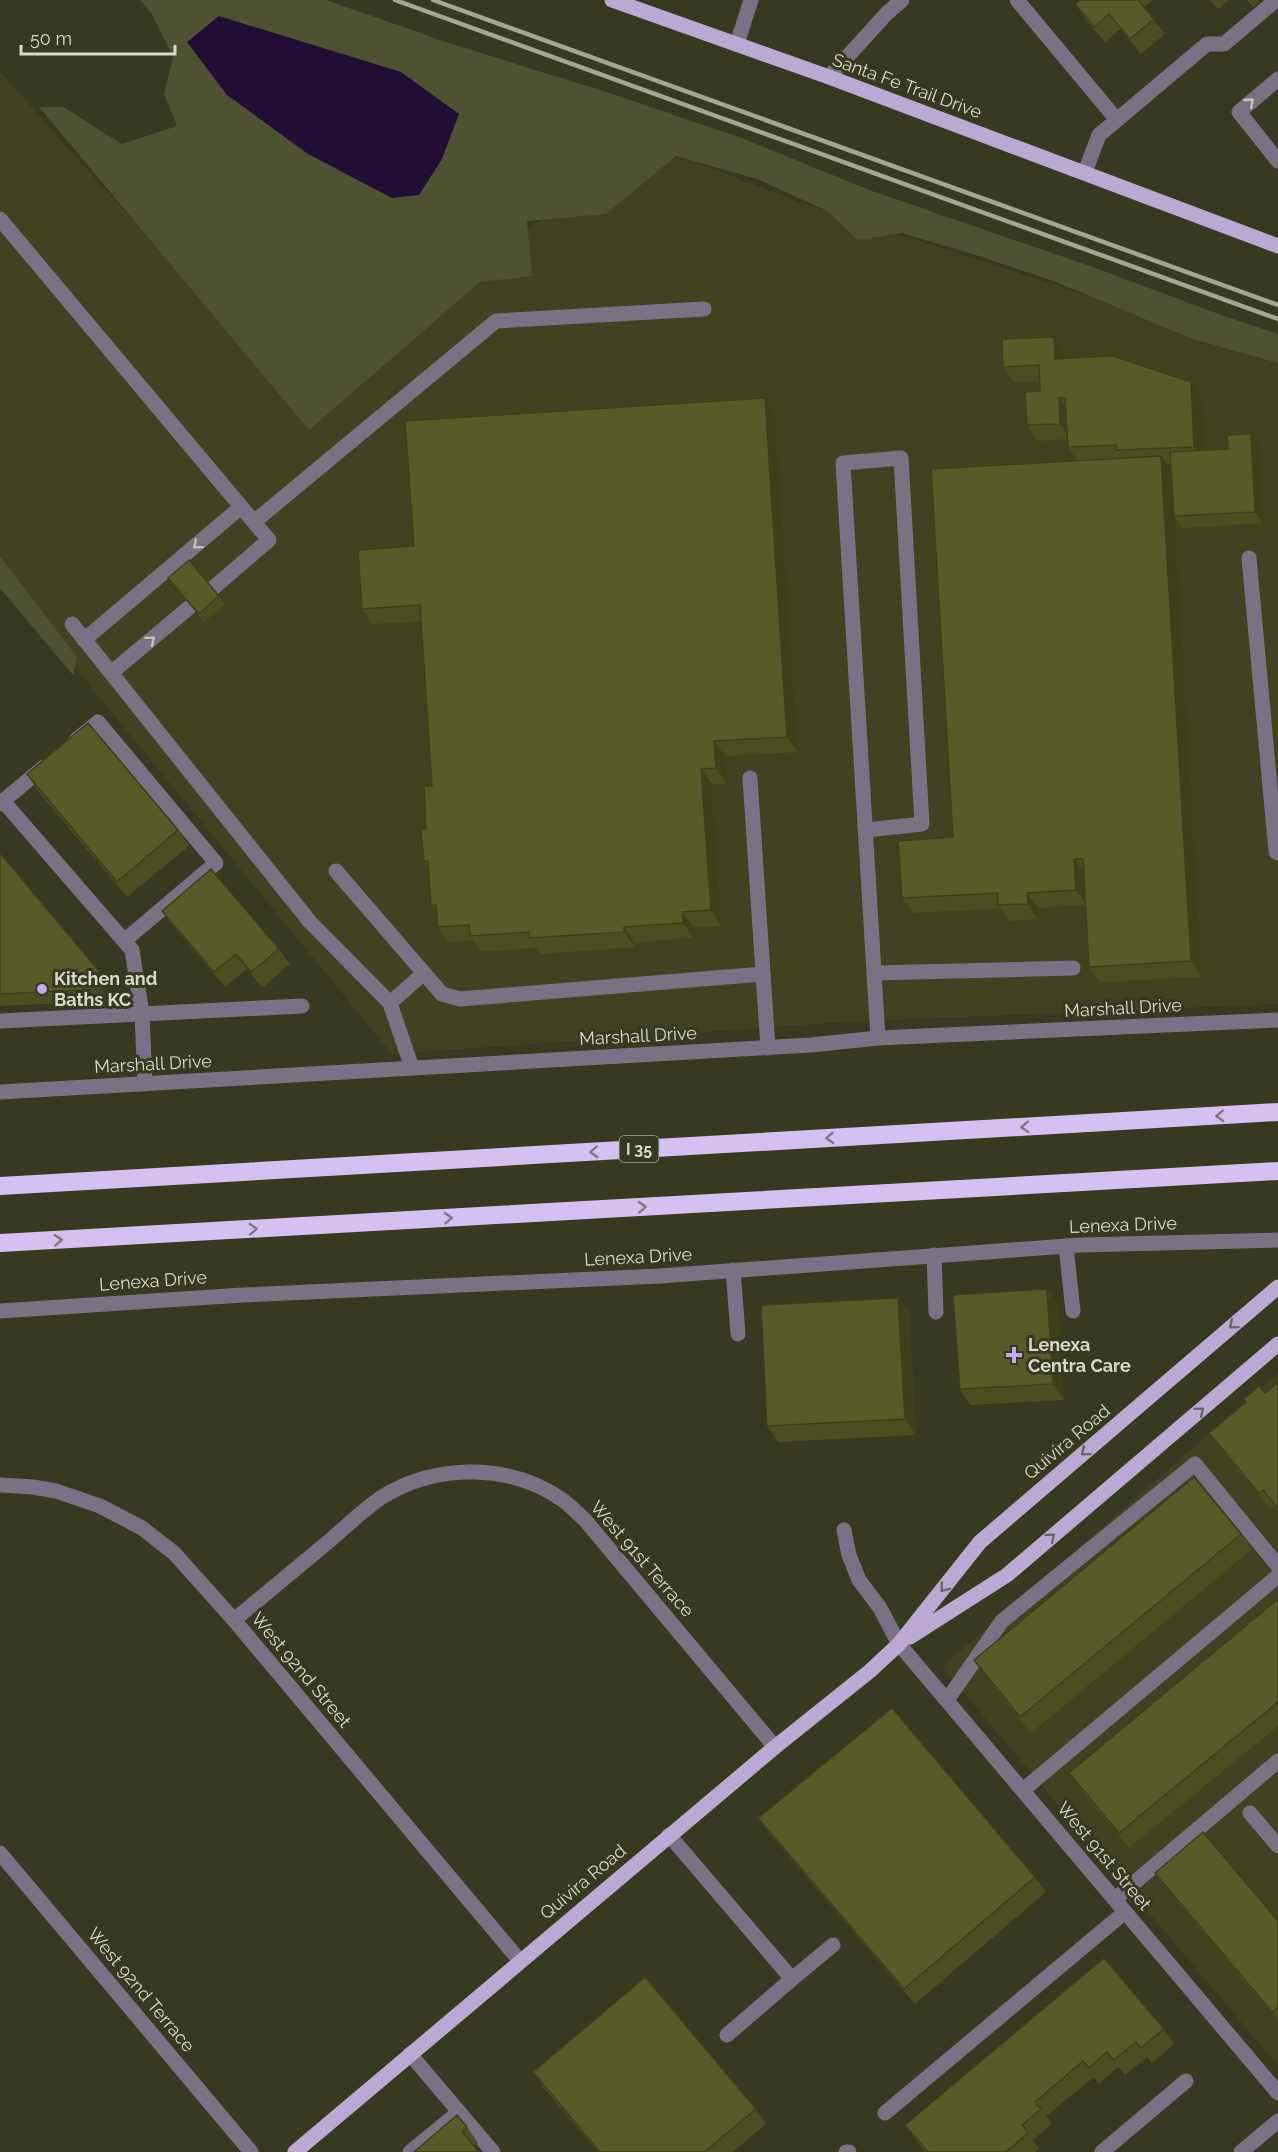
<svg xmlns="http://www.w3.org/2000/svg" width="1278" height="2152" font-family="Raleway,sans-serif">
<rect width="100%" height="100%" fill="#373921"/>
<g fill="#404222">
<polygon points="0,72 310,418 532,225 680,156 799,202 1278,357 1278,1004 845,1022 392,1054 0,576"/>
<polygon points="1278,1374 1278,2066 942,1667"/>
</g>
<g fill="#4f5232">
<polygon points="140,0 326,0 452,44 600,90 739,137 872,191 1093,267 1224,316 1278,334 1278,363 1193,339 1056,282 979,256 902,233 858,240 827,211 757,179 676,156 606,214 527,221 532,276 480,282 309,430 39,107 63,107 122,144 177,126 164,94 173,57 152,14"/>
<polygon points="0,556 77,657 73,675 0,588"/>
</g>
<polygon fill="#220e35" points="219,16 401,72 459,114 442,159 419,195 392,198 308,154 227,95 187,42"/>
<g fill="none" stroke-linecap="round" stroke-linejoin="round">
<g stroke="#7a7185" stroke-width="15">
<polyline points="1017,0 1117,120"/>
<polyline points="737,44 751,0"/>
<polyline points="829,77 887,13 902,0"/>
<polyline points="1278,79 1239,112 1278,161"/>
<polyline points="1085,172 1099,135 1207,44 1224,44 1276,0"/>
<polyline points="0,219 269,540 212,589"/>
<polyline points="254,522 496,321 704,309"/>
<polyline points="1249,558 1276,852 1278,853"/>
<polyline points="72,624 310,922 390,1003"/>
<polyline points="84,640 241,507"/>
<polyline points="111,673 191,606"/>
<polyline points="76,740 98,722 216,863 124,941"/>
<polyline points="750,778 768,1048"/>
<polyline points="3,801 44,767"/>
<polyline points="0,804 3,801 132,950 142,1014 145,1084"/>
<polyline points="866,830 922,824 901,458 843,463 878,1038"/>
<polyline points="336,871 442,994 460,999 763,974"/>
<polyline points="874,973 1073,968"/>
<polyline points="0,1021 302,1006"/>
<polyline points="412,1068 390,1003 424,973"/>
<polyline points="0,1092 811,1045 878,1038 1278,1020"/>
<polyline points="1066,1246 1073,1311"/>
<polyline points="934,1255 936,1312"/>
<polyline points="733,1270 738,1334"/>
<polyline points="0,1311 243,1295 660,1276 1081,1245 1278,1240"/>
<polyline points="0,1485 33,1487 56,1491 100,1506 142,1528 174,1553 234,1620 520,1961"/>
<polyline points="844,1530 849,1555 859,1580 880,1608 899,1644 1278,2093"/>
<path d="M234 1620C263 1596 293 1571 322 1547 342 1531 361 1511 382 1497 437 1463 511 1463 564 1501 572 1507 578 1514 585 1520L775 1747"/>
<polyline points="947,1700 1002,1621 1195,1464 1278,1566"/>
<polyline points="1023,1790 1278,1576"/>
<polyline points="1250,1813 1278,1846"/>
<polyline points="669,1835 792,1979 727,2035"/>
<polyline points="0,1853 251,2152"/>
<polyline points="1115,1899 1278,1761"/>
<polyline points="792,1979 833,1945"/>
<polyline points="410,2054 493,2152"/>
<polyline points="885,2113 1125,1912"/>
<polyline points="410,2152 459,2112"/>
<polyline points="846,2152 849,2152"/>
<polyline points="1102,2152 1186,2081"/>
<polyline points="1241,2152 1278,2121"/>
</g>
<g stroke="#bca9d3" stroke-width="15">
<polyline points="612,0 829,77 1278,246"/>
<polyline points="910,1637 1007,1575 1278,1344"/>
<polyline points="295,2152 775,1747 870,1671 899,1644 980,1542 1278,1287"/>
</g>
<g stroke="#d6c0f2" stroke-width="18">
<polyline points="0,1186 1278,1112"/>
<polyline points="0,1243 1278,1171"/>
</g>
<g stroke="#a4a694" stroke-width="4.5">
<polyline points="395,0 1278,319"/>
<polyline points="433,0 1278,305"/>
</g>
</g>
<g fill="#4c4e22" fill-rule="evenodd">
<polygon points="1079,0 1153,0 1144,7 1165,34 1141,54 1120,29 1105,42 1085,19 1075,4"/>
<polygon points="1210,0 1229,0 1218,9"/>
<polygon points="1247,0 1261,0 1253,7"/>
<path d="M1064 353 1065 358 1202 398 1204 450 1259 446 1263 523 1182 528 1175 517 1202 977 1100 982 1089 967 1085 905 1038 908V919L1009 921 1001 908 913 913 902 898 953 837 1077 460 1068 447V439L1037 441 1027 425 1040 391V381L1014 382 1003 367ZM1167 464H1171V470Z"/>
<polygon points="765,398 775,413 798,752 725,756 727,784 712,784 721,926 693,927 694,938 634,942 635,947 540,954 536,948 481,951 473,940 448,942 438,927 437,914 431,905 428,868 424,861 426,829 432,786 421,621 372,624 362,609 414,546"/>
<polygon points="168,578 219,596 225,604 204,622 174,586"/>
<polygon points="27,774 178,830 189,846 127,897 37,790"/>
<polygon points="0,853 106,982 109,1001 0,1006"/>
<polygon points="162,911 279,949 290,964 262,988 247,969 225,987 173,926"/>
<polygon points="898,1298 909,1313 916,1435 778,1442 767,1426"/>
<polygon points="1058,1304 1064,1400 970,1405 960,1389"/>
<polygon points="1278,1382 1278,1511 1274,1506 1270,1508 1220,1448 1209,1433 1265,1393"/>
<polygon points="1241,1534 1252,1549 1031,1733 984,1675 974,1660"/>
<polygon points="1278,1599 1278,1726 1129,1848 1080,1789 1069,1773"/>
<polygon points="758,1818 1035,1877 1046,1892 915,2004 769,1833"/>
<polygon points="1155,1873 1278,1921 1278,2021 1166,1888"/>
<polygon points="1164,2029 1174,2044 1152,2063 1147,2057 1125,2075 1118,2067 1099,2084 1094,2077 1046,2116 1052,2124 1033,2140 1039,2149 1035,2152 925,2152 905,2125"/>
<polygon points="533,2072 756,2109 766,2124 733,2152 598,2152 543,2087"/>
<polygon points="467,2127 478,2143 474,2146 414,2152"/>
</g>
<g fill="#3e401c">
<polygon points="1054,337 1064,353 1065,374 1055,359"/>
<polygon points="1191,382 1202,398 1205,462 1194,447"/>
<polygon points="765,398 775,413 798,752 787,737"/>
<polygon points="1059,398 1070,413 1071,439 1060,424"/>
<polygon points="1251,434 1259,446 1263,523 1255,512"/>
<polygon points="1161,456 1172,471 1174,516 1175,517 1202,977 1191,961"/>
<polygon points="714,741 725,756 727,784 716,768"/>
<polygon points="701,769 712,784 721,926 711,910"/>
<polygon points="1074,859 1085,875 1087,905 1076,890"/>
<polygon points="1027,893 1038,908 1038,919 1028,904"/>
<polygon points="682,912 693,927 694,938 683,923"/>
<polygon points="624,927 634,942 635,947 624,932"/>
<polygon points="98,970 106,982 109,1001 101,989"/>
<polygon points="1047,1289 1058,1304 1064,1400 1053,1384"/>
<polygon points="898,1298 909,1313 916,1435 905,1419"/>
</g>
<g fill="#585b28" stroke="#3e401c" stroke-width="1.5">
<polygon points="1079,0 1138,0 1154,19 1130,39 1109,14 1094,27 1075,4"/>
<polygon points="1054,337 1055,359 1112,356 1191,382 1194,447 1117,450 1116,445 1068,447 1065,398 1059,398 1060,424 1027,425 1025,392 1040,391 1039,365 1003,367 1002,339"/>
<polygon points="765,398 787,737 714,741 716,768 701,769 711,910 682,912 683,923 624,927 624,932 529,938 529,932 470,936 469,925 438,927 436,905 431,905 428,861 424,861 421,830 426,829 424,786 432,786 420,605 362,609 358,550 414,546 405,421"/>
<polygon points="1251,434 1255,512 1174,516 1170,452 1228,449 1227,435"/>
<polygon points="1161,456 1191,961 1089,967 1083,859 1074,859 1076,890 1027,893 1028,904 998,905 998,893 902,898 898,841 953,837 931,469"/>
<polygon points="189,560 219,596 199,614 168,578"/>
<polygon points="88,723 178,830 117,882 27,774"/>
<polygon points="0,853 98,970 101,989 0,994"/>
<polygon points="211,869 279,949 251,972 236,954 214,972 162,911"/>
<polygon points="1047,1289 1053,1384 960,1389 953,1295"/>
<polygon points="898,1298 905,1419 767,1426 761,1305"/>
<polygon points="1278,1382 1278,1508 1263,1490 1259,1493 1209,1433 1246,1402 1244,1399 1259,1386 1265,1393"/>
<polygon points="1194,1477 1241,1534 1020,1717 974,1660"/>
<polygon points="1278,1599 1278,1702 1119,1833 1069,1773"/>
<polygon points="892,1708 1035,1877 904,1989 758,1818"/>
<polygon points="1203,1832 1278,1921 1278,2007 1272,2012 1155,1873"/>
<polygon points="1104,1958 1164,2029 1141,2048 1136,2042 1114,2060 1107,2052 1089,2068 1083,2061 1035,2102 1041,2109 1022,2125 1028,2133 1006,2152 928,2152 905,2125"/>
<polygon points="645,1977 756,2109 704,2152 600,2152 533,2072"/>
<polygon points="457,2115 467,2127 462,2132 479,2152 414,2152"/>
</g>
<defs><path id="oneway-chevron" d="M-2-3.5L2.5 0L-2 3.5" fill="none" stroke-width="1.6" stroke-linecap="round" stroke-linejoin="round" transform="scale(1.5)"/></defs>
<g stroke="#c5c5bd">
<use href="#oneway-chevron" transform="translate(1250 102) rotate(-41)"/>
<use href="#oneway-chevron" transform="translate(197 545) rotate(140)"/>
<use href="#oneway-chevron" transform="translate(151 640) rotate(-40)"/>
</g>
<g stroke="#7f767f">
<use href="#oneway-chevron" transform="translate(1220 1116) rotate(177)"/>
<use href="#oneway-chevron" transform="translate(1025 1127) rotate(177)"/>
<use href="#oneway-chevron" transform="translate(830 1138) rotate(177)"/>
<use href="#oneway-chevron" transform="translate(594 1152) rotate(177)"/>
<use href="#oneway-chevron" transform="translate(642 1207) rotate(-3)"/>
<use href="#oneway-chevron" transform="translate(448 1218) rotate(-3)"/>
<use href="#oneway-chevron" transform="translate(253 1229) rotate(-3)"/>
<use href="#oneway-chevron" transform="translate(58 1240) rotate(-3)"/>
</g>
<g stroke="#6c6668">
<use href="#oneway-chevron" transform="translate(1233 1325) rotate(140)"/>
<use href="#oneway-chevron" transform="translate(1200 1411) rotate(-40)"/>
<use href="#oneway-chevron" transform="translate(1085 1452) rotate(140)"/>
<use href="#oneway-chevron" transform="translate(1051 1537) rotate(-40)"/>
<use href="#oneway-chevron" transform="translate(944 1588) rotate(128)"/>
</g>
<g fill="#c7a6ef" stroke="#373921" stroke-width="2">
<circle cx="42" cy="989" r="6"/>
<path d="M1011 1346h6v6h6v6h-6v6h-6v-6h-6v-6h6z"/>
</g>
<g text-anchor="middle" stroke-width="6" stroke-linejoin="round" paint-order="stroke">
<rect fill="#373921" stroke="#a8aa98" stroke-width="1.5" x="619.5" y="1136" width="39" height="26" rx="4.5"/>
<g font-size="16" font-weight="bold" fill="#d8dacb">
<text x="639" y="1155">I 35</text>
</g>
<g font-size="18" fill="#d8dacb" stroke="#373921">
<text transform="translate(907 86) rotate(20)" y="6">Santa Fe Trail Drive</text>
<text transform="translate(1123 1008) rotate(-3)" y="6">Marshall Drive</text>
<text transform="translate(638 1036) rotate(-3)" y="6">Marshall Drive</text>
<text transform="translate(153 1064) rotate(-3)" y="6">Marshall Drive</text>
<text transform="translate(1123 1225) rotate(-2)" y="6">Lenexa Drive</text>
<text transform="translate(638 1257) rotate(-3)" y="6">Lenexa Drive</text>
<text transform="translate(153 1281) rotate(-4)" y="6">Lenexa Drive</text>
<text transform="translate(1067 1442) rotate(-40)" y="6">Quivira Road</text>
<text transform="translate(642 1559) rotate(49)" y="6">West 91st Terrace</text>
<text transform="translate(301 1670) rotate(50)" y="6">West 92nd Street</text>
<text transform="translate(1104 1856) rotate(50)" y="6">West 91st Street</text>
<text transform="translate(583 1882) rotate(-40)" y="6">Quivira Road</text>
<text transform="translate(141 1990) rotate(50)" y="6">West 92nd Terrace</text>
</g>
<g font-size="18" font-weight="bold" fill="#d8dacb" stroke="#373921" text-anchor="start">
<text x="54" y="985">Kitchen and<tspan x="54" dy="21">Baths KC</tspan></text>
<text x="1028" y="1351">Lenexa<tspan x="1028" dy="21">Centra Care</tspan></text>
</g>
</g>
<path d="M21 45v9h154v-9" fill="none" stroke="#d8dacb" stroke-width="3"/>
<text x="30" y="45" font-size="18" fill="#d8dacb" stroke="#373921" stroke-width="4.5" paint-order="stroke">50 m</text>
</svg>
